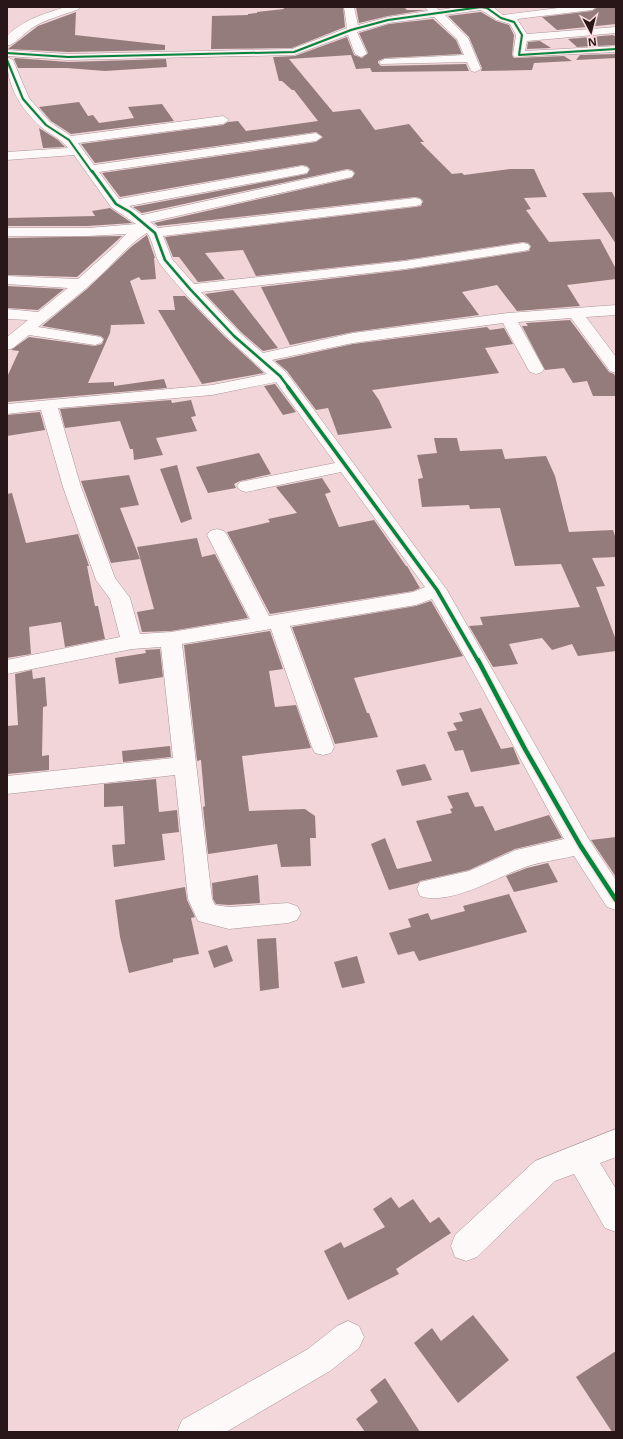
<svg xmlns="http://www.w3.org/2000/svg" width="623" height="1439" font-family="'Open Sans',sans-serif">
<rect width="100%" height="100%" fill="#f1d5d8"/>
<g fill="#957c7c">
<polygon points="283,7 343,7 345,27 292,48 211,49 212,16 248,15 248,14 257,13 257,12 284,9"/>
<polygon points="356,7 404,7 407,10 425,10 388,16 359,23"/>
<polygon points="598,7 616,7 616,24 557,30 542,17 592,11"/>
<polygon points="76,12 75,35 165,45 165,50 68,52 8,49 38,26"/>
<polygon points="481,12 496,21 509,25 514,35 512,55 514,58 564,56 572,61 534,63 532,70 481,71 482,68 469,37 448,16"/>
<polygon points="433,19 456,40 462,54 385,58 378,61 378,63 381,66 466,64 469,71 372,72 370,68 356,69 351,55 289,59 333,112 360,109 375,130 409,124 424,142 420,142 452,174 462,173 464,175 510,169 534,169 547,197 524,198 531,209 526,210 549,242 600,239 616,269 616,279 567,285 580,306 517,311 497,285 462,292 479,315 353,332 290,345 261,287 405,270 523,252 529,251 531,246 528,243 523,242 405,260 256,276 243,250 205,253 225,279 198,282 179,257 173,257 165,237 415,207 421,206 423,201 420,198 415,197 158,226 154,223 352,178 355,173 352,170 347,169 142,213 133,207 307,174 310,169 307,166 302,165 120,197 102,173 316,142 323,137 316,132 95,163 81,144 223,125 228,122 238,121 246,131 318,121 294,90 292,90 282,81 279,81 273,57 295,56 347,37 354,55 362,58 368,53 359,33 389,24"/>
<polygon points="613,35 616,37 616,45 577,47 568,39"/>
<polygon points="540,41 551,48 527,49 528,42"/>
<polygon points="616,54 616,58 576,60 580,55"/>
<polygon points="15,58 68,62 166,59 167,67 105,71 67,68 18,68 14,59"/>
<polygon points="79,102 88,116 93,115 99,123 134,118 128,107 162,104 174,121 71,134 51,121 39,107"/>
<polygon points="39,128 58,140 65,147 43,148"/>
<polygon points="612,192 616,200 616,244 582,193"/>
<polygon points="110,208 132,223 88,226 7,226 7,218 95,216 92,211"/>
<polygon points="147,235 155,258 154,258 156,279 141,280 139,277 130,281 145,324 111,325 110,333 88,383 114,382 114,386 164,379 167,388 7,402 7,377 19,351 11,350 29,337 95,346 102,344 104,339 101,336 42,326 87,289 131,247"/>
<polygon points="122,236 77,277 7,275 7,238"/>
<polygon points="7,286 64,289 38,310 7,308"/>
<polygon points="233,290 278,348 263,351 241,332 205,294"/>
<polygon points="173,296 185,296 224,336 264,373 202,384 158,310 175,310"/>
<polygon points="570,320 609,372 614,374 616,378 616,396 593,396 587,381 573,383 564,368 545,370 522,326 528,326 526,323"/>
<polygon points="487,327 490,330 504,328 513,344 485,348 499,373 372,390 379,400 392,428 338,435 328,408 316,410 287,371 275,361 353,344"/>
<polygon points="275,384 296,412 283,415 264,386"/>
<polygon points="171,400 172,403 191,400 196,416 191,417 197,431 156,438 163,455 134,460 133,449 130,449 120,421 65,428 60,409"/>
<polygon points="40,412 45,430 7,436 7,415"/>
<polygon points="434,438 457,438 460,451 502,449 505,459 546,456 555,476 569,532 613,530 616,539 616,557 592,558 605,586 596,587 616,640 616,651 578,656 572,644 552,650 542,638 509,644 518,664 493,667 469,626 483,625 480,617 580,607 561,564 515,566 500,508 470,509 469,505 422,507 418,479 423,478 417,455 437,453"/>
<polygon points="259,453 271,474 240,481 234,484 236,488 208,493 196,467"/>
<polygon points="177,465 192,519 181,523 160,469"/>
<polygon points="129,475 139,505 120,508 140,559 111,563 81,481"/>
<polygon points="322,478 331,492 325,494 339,527 374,520 406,566 407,566 420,588 413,591 270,614 227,532 270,522 268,519 297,513 276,487"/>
<polygon points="12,493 26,543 78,534 89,566 87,566 95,606 98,606 105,639 65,647 61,622 29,627 31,654 7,658 7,494"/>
<polygon points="197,538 202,557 215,554 248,618 171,631 142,632 137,612 154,609 137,547"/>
<polygon points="431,601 463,656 354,678 367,713 369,713 378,737 335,744 292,627 416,606"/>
<polygon points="270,631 283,669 269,671 275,707 296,705 311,748 242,756 249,811 305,809 315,816 316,838 310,838 311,866 281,867 277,844 208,854 203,807 205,806 201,760 197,761 184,645"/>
<polygon points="160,649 163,677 119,684 115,658 146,653 145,650"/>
<polygon points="32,670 33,679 45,677 47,706 43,707 42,756 49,755 49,770 7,774 7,726 18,725 15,674"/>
<polygon points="481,708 501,749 513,747 520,764 471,772 463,750 455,751 447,732 457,730 453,723 463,721 459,713"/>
<polygon points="170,746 171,757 123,762 122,751"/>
<polygon points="425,764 432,780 402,786 396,770"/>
<polygon points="156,779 159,812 177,810 179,832 162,834 165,860 114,867 112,845 125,844 123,806 104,807 104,784"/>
<polygon points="468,792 475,807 483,806 495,831 549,815 562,838 515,849 469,870 420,881 418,883 389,890 371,844 385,838 397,869 432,861 416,821 452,813 450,809 453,808 447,796"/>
<polygon points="616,837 616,877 591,840"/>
<polygon points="548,863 558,882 514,892 506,876 527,868"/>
<polygon points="258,875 260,903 229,905 216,904 213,899 212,883"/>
<polygon points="185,887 187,900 195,917 191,918 199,954 173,959 173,962 129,973 120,937 115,900"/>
<polygon points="509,894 527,932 419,961 414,951 398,955 389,933 411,927 408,919 428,913 431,920 465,911 463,906"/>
<polygon points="276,938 279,988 260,991 257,939"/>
<polygon points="227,945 233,961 214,968 208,951"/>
<polygon points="357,956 365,983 342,988 334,962"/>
<polygon points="391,1197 399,1208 413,1199 430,1223 439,1217 451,1233 396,1269 399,1274 348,1300 324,1251 341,1242 344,1248 385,1227 373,1209"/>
<polygon points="473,1315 509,1360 458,1403 414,1343 432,1328 441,1341"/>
<polygon points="616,1351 616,1432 612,1432 576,1377"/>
<polygon points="385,1378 420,1432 365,1432 356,1419 378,1402 370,1390"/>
</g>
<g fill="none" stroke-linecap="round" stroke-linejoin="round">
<defs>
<g id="minor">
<path d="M65 7H80L79 9C63 15 46 19 32 28 24 33 16 44 7 46V36C22 20 44 14 65 7Z"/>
<polygon points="344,7 354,7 358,25 388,17 428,11 425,7 436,7 439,10 458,7 493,7 503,15 566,7 597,7 592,10 517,19 527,34 616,27 616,33 527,41 525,51 616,46 616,52 515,57 513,55 516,35 510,24 497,20 481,10 445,15 468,38 481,69 475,72 471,71 467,62 381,64 379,62 385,59 464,55 457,39 434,17 389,23 357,32 367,54 361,57 355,54 348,35 294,55 68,60 7,56 7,50 68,54 292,49 347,28"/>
<path d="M7 57 13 60 29 98 50 122 71 136 223 116 229 120 223 124 78 143 94 165 316 133 322 137 316 141 99 172 119 199 302 166 307 167 309 170 307 173 302 174 129 206 142 215 347 170 352 171 354 174 352 177 150 222 158 228 415 198 420 199 422 202 420 205 415 206 163 236 172 259 194 284 405 261 523 243 528 244 530 247 528 250 523 251 405 269 201 292 240 333 263 353 353 333 508 313 616 305V315L586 317 616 357V373L610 371 571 318 518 322 544 369 542 372 536 374 530 372 528 369 503 323 353 343 272 360 286 372 447 590 588 838 616 880V910L607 907 574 856C557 860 537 862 520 869 494 879 448 906 420 896L417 889 420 882 469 871 516 850 564 839C520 759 478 678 432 599L416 605 290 626 334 747 331 753 323 755 315 753 312 747 271 629 182 644 212 899 215 905 229 907 288 903 297 906 301 913 297 920 288 923 229 929 198 921 188 899 175 775 7 794V776L173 758 161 647 132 649 7 674V660L120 637 110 599 96 580 63 487 41 410 7 414V404L212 385 267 374C229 340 192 304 160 264 154 255 154 242 147 233 132 241 115 262 102 274 81 293 60 310 38 327L101 337 103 340 101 343 95 345 29 335 13 348 7 350V337L28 320 7 319V309L38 312 68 288 7 284V276L78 279 116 245 126 234 88 236H7V228H88L136 224 111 207 74 155 7 160V152L68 148C61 138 50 135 41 127 19 107 7 86 7 57ZM276 382 335 463 240 482 237 486 240 490 246 492 341 472 425 587 413 592 269 616 227 535 224 531 217 529 210 531 207 535 250 619 171 632 140 634 130 598 115 578 81 487 58 408 212 395Z"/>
<polygon points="616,1129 616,1157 600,1163 616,1189 616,1232 605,1228 574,1174 555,1181 477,1257 466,1261 455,1257 451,1246 455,1235 535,1161"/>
<polygon points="348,1321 359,1326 364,1337 359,1348 330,1371 226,1432 177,1432 182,1420 308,1349 337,1326"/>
</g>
</defs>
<use href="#minor" stroke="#a89496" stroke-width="1"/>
<use href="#minor" fill="#fdf9f9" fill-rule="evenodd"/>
<defs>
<g id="cycleway-far3">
<polyline points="7,53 68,57 294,52 351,30 388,20 481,7 487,8 501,18 514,22 522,35 519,55 616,49"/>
<polyline points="7,60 23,99 46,125 69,140 92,172"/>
</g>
<polyline id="cycleway-far2" points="92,171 116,204 130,212 155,233 165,260 190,289 234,336 280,376 289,388"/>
<polyline id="cycleway-far1" points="288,387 437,590 478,661"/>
<polyline id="cycleway" points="478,660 525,749 580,845 616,900"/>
</defs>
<use href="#cycleway-far3" stroke="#fcdde0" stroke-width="3.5"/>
<use href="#cycleway-far2" stroke="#fcdde0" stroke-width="4"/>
<use href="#cycleway-far1" stroke="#fcdde0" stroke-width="5.5"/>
<use href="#cycleway" stroke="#fcdde0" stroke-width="7"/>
<use href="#cycleway-far3" stroke="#00873e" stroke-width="2"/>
<use href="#cycleway-far2" stroke="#00873e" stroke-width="2.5"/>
<use href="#cycleway-far1" stroke="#00873e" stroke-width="3.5"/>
<use href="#cycleway" stroke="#00873e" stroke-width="4.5"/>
</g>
<rect width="623" height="1439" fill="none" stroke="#281618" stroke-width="16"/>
<g transform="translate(591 32) rotate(173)" stroke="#fcdde0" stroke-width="3" paint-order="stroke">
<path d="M0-3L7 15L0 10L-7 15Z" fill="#281618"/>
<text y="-6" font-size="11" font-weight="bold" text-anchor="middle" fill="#281618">N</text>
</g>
</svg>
